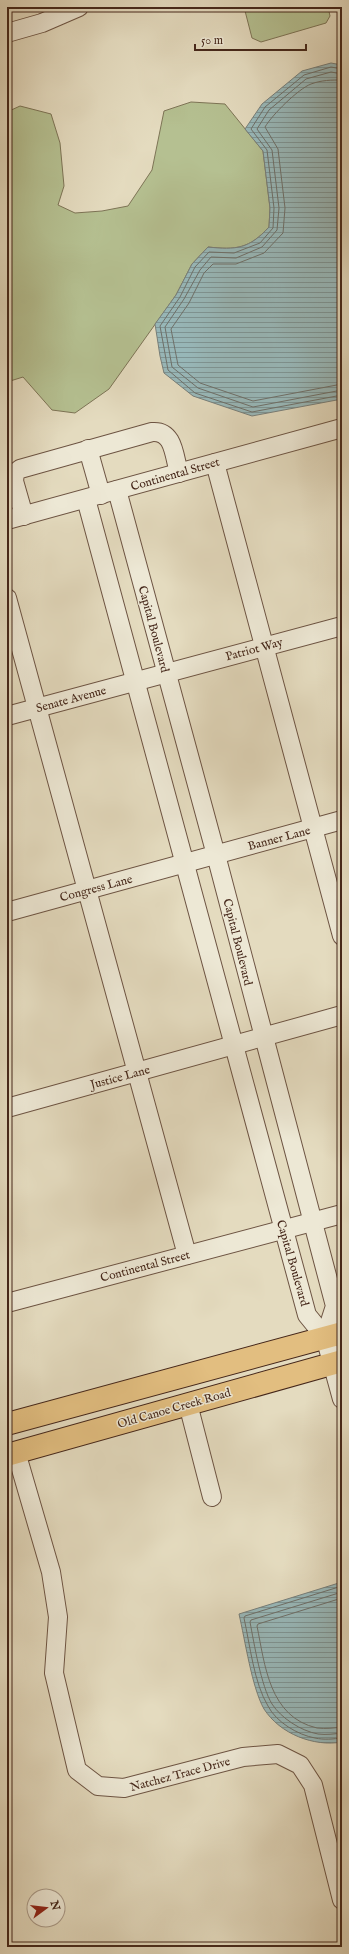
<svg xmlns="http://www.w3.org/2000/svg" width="349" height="1954" font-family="'IM FELL English',serif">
<defs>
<pattern id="water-rules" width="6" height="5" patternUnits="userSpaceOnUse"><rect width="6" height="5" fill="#98b9bb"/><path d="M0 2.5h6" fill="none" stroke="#7e9697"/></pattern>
</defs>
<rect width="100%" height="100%" fill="#e4dbbf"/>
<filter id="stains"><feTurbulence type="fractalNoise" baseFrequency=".005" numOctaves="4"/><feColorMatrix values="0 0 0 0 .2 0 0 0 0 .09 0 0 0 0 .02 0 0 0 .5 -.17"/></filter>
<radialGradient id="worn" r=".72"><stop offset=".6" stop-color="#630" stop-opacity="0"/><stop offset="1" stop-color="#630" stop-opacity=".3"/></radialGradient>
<g fill="#b5c091" stroke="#7d7456">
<polygon points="244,7 328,7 330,16 326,23 261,42 252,38"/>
<path d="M191 102 225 104 263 151 270 208 269 227C249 249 236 250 208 247L192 264 176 295 109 389 75 413 52 410 23 377 7 382V112L20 106 51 114 60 143 64 186 58 205 75 213 102 211 128 206 152 170 164 111Z"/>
</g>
<g fill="url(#water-rules)" stroke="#777f7b">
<path d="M331 63 342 65V399L252 416 193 396 164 373 160 356 155 324 176 295 192 264 208 247C236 250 249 249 269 227L270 208 263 151 245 129 262 104 302 71Z"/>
<path d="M342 1582V1742C314 1747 280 1734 264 1709 252 1688 245 1640 239 1614Z"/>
</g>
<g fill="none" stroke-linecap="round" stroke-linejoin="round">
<g stroke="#6e706a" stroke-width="1">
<polyline points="342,69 331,67 304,75 265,107 251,129 267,150 274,208 273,228 260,243 234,253 209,252 195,267 180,297 160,326 168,370 195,393 252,412 342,395"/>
<polyline points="342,74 331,72 306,79 269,110 257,129 272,150 279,208 277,230 262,247 236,258 211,257 200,270 184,299 165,327 172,367 198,388 253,407 342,390"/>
<path d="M342 80C331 80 322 80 311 84 298 89 272 115 265 127L278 149 285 208 283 233 264 253 236 264H213L204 273 189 303 171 329 178 365 200 383 253 401 342 384"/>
<path d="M342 1586 245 1616 244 1618C250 1645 254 1683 268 1706 276 1722 298 1735 315 1738 324 1740 333 1739 342 1738"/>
<path d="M342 1592 251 1620 250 1622C254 1643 261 1686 272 1704 281 1718 301 1731 318 1734 326 1735 334 1734 342 1733"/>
<path d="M342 1598 258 1624 257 1626C265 1665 269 1717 317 1728 326 1729 334 1728 342 1727"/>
</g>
<defs>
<g id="minor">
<polyline points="7,33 42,23 79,7"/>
<polyline points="88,449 101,495"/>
<polyline points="215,463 342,936"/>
<polyline points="117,490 216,855 335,1306 325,1337"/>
<polyline points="86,499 307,1315 325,1337 342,1399"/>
<path d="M24 516 14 481 15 473 20 469 152 432C174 430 174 456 179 473"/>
<polyline points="7,520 342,428"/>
<polyline points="7,598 187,1255"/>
<polyline points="7,716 342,626"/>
<polyline points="7,912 342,820"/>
<polyline points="7,1108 342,1015"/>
<polyline points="7,1303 342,1214"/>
<polyline points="188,1404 212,1497"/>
<polyline points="16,1452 51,1572 58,1617 54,1673 77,1770 98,1786 124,1788 243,1757 278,1754 300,1765 313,1785 342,1900"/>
</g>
<g id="major">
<polyline points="7,1424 342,1333"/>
<polyline points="7,1455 342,1361"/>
</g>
</defs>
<use href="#minor" stroke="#6d5443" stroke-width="20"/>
<use href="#major" stroke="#45271a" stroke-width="24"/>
<use href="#minor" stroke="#ede8d5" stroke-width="18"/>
<use href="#major" stroke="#e2be80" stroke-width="22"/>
</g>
<g text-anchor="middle" stroke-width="3" stroke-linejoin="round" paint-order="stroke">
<g font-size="12" fill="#45271a" stroke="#ede8d5">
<text transform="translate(175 474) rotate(-16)" y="4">Continental Street</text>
<text transform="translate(154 629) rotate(75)" y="4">Capital Boulevard</text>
<text transform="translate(254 649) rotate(-15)" y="4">Patriot Way</text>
<text transform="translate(71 699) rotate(-15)" y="4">Senate Avenue</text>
<text transform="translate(279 838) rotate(-15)" y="4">Banner Lane</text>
<text transform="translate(96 888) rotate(-15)" y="4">Congress Lane</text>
<text transform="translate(238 942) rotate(76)" y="4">Capital Boulevard</text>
<text transform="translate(120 1077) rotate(-15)" y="4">Justice Lane</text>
<text transform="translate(293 1263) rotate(74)" y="4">Capital Boulevard</text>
<text transform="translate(145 1266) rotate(-15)" y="4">Continental Street</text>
<text transform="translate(174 1408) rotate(-16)" y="4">Old Canoe Creek Road</text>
<text transform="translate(180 1774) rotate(-15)" y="4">Natchez Trace Drive</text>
</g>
</g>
<rect width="349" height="1954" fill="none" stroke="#e4dbbf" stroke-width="24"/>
<rect x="8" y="8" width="333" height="1938" fill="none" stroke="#45271a" stroke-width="2"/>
<rect x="12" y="12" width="325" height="1930" fill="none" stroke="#45271a"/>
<g transform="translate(46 1908) rotate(75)"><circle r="19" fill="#ede8d5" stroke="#aa9b8a"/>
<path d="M0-3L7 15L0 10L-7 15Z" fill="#8f2418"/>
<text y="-6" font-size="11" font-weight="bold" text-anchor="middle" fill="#45271a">N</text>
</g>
<path d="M195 44v6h111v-6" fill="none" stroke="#45271a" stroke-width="2"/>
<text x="201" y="44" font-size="12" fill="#45271a" stroke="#ede8d5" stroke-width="3" paint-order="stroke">50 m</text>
<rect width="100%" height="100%" filter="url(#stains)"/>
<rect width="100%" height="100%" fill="url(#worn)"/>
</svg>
